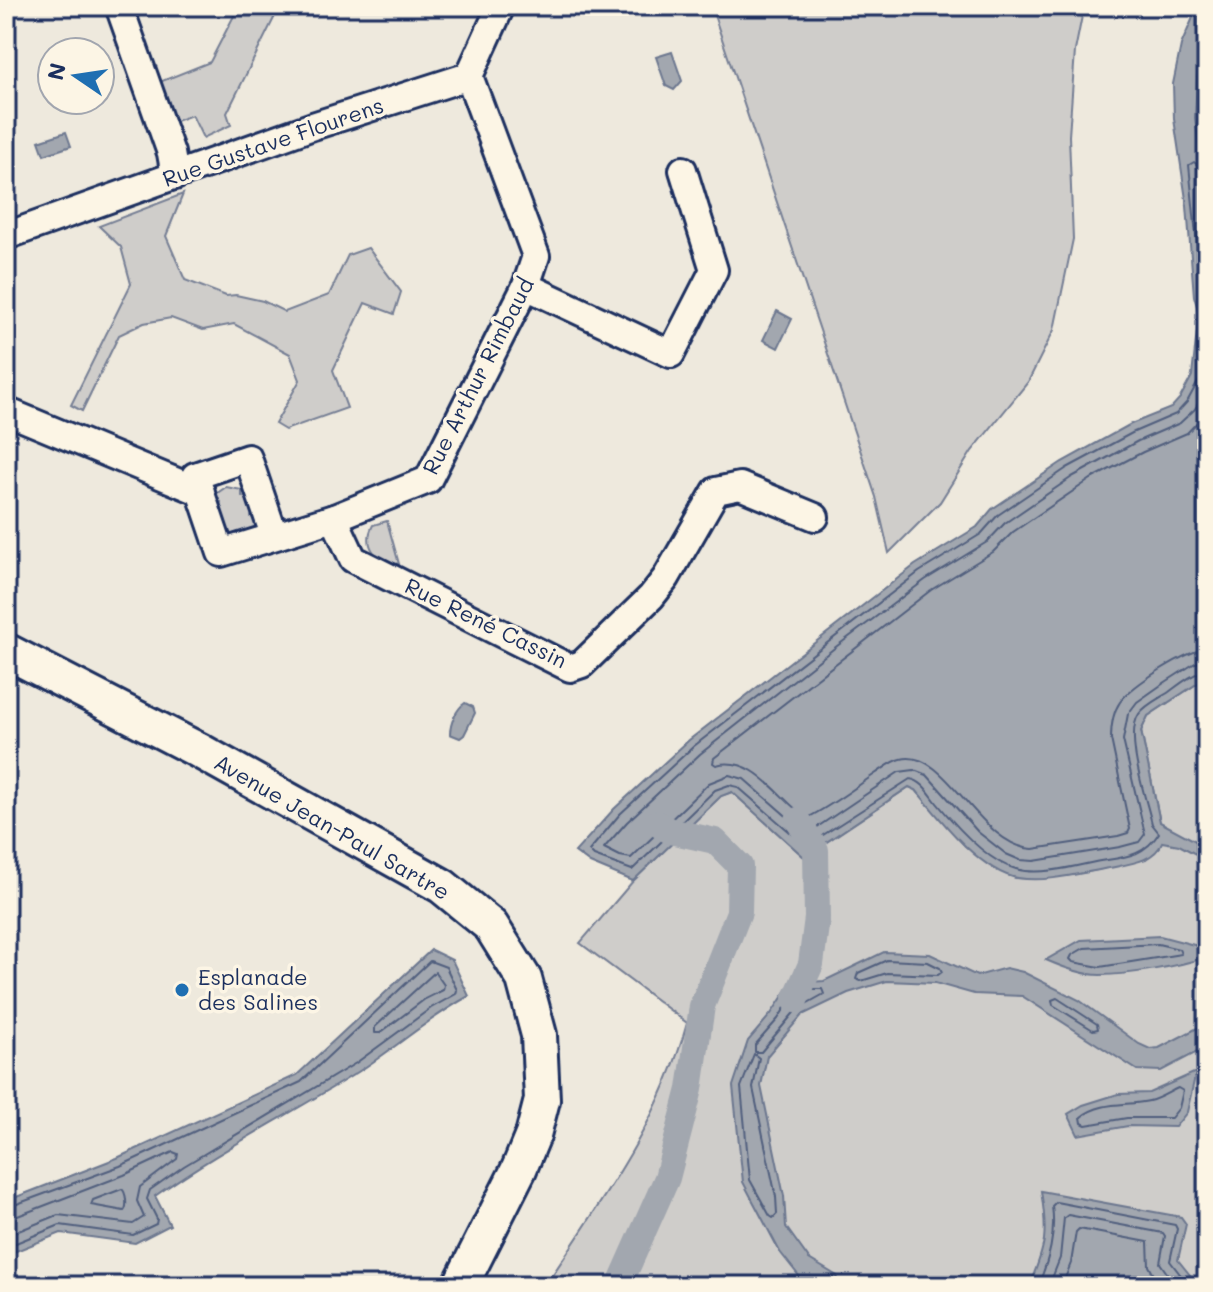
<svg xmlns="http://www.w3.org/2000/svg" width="1213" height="1292" font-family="Mali,sans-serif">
<rect width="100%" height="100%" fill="#eee9dd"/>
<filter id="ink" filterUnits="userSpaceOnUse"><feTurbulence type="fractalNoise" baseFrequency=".0125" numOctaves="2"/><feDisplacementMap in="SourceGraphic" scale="16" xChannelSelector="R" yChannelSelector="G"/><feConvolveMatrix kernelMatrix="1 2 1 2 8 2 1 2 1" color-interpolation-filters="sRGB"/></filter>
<g filter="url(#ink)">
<g fill="#cfcdca" stroke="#757e94" stroke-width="2">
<polygon points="239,6 280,6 227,113 231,125 203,138 192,115 162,126 147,87 210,62"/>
<polygon points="711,6 1084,6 1075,51 1069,136 1073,239 1054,330 1028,382 972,451 940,502 889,553 876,497"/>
<path d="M1207 32V165C1185 138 1196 64 1207 32Z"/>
<polygon points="183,194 166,236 185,280 226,296 236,295 263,301 285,312 329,295 348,255 368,248 401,292 394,314 365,303 333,370 347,408 285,430 275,424 300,380 290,354 234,324 203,330 171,318 144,323 119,335 82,411 71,405 131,284 121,247 99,226"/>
<polygon points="226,487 242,490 242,496 249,499 253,512 251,517 261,522 259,528 234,536 222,527 219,514 221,502 214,500 216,494"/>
<path d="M387 521 399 564C377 563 362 546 373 525Z"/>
<path d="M1207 677V1286H545C600 1203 661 1120 687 1023L580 943 633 881 721 796 732 792 804 857 909 787 916 790 965 846 1015 878 1034 879 1088 872 1146 859 1160 847 1161 827 1141 731 1148 716Z"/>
</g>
<g fill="#a2a7af" stroke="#6c778f" stroke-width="2">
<path d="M1198 6H1207V32L1197 78 1195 118 1200 152 1207 165V677L1148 716 1141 731 1160 822 1207 847V860L1179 845 1162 842C1155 862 1128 864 1109 868 1081 873 1046 883 1018 878 980 872 939 818 916 790L909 787 804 857 732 792 721 796 633 881 590 863 575 852 614 809 689 740 915 565 977 527 992 509 1062 462 1131 424 1171 408 1180 398 1192 376 1199 313 1194 296 1187 206 1174 119 1173 84 1181 45Z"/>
<polygon points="672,52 682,81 674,90 666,86 656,57"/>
<polygon points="66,132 71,146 44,155 39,141"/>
<polygon points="777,311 792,319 778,348 763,340"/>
<path d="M465 703 473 707 475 713 464 735 460 738 450 734C450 724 456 709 465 703Z"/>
<path d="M1160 936 1198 946 1207 953V957C1179 966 1130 975 1100 975 1082 975 1062 967 1046 960L1081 940Z"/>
<path d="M431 950 452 960 469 996C427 1019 397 1047 358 1072 291 1114 220 1150 155 1196L170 1225 135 1243 61 1233 6 1255V1201L117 1158 297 1075Z"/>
<polygon points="884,952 930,954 977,976 1006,968 1023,972 1079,1000 1139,1044 1150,1049 1159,1048 1207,1023 1207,1047 1161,1071 1137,1070 1022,996 974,994 935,983 887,981 848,993 802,1015 767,1056 761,1086 784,1196 786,1227 809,1259 837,1276 835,1286 804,1286 799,1276 780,1252 743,1182 733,1086 748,1041 771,1014 806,961 811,982 824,981"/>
<polygon points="1196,1072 1187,1112 1175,1127 1128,1126 1078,1135 1068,1114 1083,1105 1118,1094 1149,1093"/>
<path d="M1041 1191 1181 1217 1186 1224 1178 1260 1194 1280 1207 1284V1286H1029C1046 1246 1048 1234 1041 1191Z"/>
</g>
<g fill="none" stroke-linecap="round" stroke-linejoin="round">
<g stroke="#515f7e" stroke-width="2">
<polyline points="1207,169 1201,168 1194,162 1189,165 1202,295 1207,312"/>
<path d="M1207 315 1200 378 1187 402 1176 414 1134 432 1067 468 998 515 981 534 919 572 694 746 620 814 589 851 594 856 632 870 715 790 729 785 738 787 806 846 910 779C923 781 929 793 937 803 955 825 987 862 1016 869 1039 876 1072 867 1095 862 1123 857 1143 858 1159 833L1152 824C1146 798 1124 736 1139 714 1145 705 1160 698 1169 692 1180 684 1194 672 1207 671"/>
<polyline points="1207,388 1195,409 1180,423 1138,441 1072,477 1005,523 987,542 925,580 837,646 700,754 627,822 604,848 620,856 631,858 709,783 729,775 744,779 807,834 899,772 914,770 927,775 978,832 1006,854 1020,860 1034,861 1120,847 1139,842 1145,834 1123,740 1128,714 1137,702 1164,683 1195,663 1207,661"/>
<path d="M1207 412 1187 433 1143 452 1091 479 1013 532 993 552 931 590 714 758 713 763 716 765C756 755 778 799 807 818 831 806 853 789 875 774 883 769 892 761 901 759 947 747 978 846 1033 849L1118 836 1128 833 1130 829 1111 739C1111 726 1113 712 1120 702 1132 685 1187 650 1207 649"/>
<polygon points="1158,944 1179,949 1181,954 1100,967 1073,962 1070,959 1072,955 1084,948"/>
<polygon points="887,960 928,962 940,968 942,972 938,975 887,973 861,981 856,979 858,973"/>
<polygon points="435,972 444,985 443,990 425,999 380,1033 375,1033 375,1027"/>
<polygon points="799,985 811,989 822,989 824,994 797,1009 761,1052 755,1052 755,1045 778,1019"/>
<polygon points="1057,998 1097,1024 1098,1029 1093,1030 1053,1005 1052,1000"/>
<polygon points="754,1054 759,1058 753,1088 776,1197 777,1214 773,1218 770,1216 750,1180 741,1087"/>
<path d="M1178 1088 1183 1091 1179 1108 1171 1118H1127L1086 1125 1082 1123 1081 1117C1101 1101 1126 1106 1149 1101 1159 1099 1169 1092 1178 1088Z"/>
<path d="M122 1189C126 1192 128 1207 124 1211L91 1205 93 1200Z"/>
<polyline points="6,1208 120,1166 301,1082 430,961 446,967 457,990 456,994 431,1008 356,1063 184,1166 150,1190 147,1199 157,1219 156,1224 133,1235 60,1225 6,1247"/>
<polyline points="6,1218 15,1217 124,1175 173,1152 178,1154 177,1159 140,1187 137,1201 144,1217 133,1224 58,1215 6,1236"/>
<path d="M1038 1286C1049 1259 1056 1235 1052 1206L1056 1202 1175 1225 1177 1229 1170 1261 1189 1286"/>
<polyline points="1049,1286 1060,1258 1064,1218 1068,1215 1163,1233 1165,1236 1160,1263 1176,1286"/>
<polyline points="1062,1286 1071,1263 1076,1232 1079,1229 1148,1242 1149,1266 1160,1286"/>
</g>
<g stroke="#a2a7af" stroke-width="26">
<polyline points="795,1000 811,964 817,918 816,850 798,820"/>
<polyline points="619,1286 667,1178 690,1089 702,1006 739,912 740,866 715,841 670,831 656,823"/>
</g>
<defs>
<g id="minor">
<polyline points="119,6 171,153 175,176"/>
<polyline points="6,236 313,126 469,76 501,6"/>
<polyline points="526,286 671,354 714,270 683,170"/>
<polyline points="6,411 201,492"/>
<polyline points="334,518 353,559 570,668 582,664 651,597 666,578 716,491 740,486 815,517"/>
<polyline points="274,535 248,458 195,476 221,553 334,518 428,480 526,286 536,256 469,76"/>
</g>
<polyline id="major" points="6,651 198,750 442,886 491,926 524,979 539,1035 542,1100 533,1135 519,1169 460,1286"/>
</defs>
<use href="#minor" stroke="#1b2f5e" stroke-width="32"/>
<use href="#major" stroke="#1b2f5e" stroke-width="40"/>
<use href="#minor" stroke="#fcf5e5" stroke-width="26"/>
<use href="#major" stroke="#fcf5e5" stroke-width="34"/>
</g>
</g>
<circle fill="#1f6fb2" stroke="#fcf5e5" stroke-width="3" cx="182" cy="990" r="8"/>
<g text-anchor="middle" stroke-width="7" stroke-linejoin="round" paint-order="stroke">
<g font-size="22" fill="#1b2f5e" stroke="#fcf5e5">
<text transform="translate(273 142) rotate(-19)" y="8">Rue Gustave Flourens</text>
<text transform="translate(478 376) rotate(-63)" y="8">Rue Arthur Rimbaud</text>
<text transform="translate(486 623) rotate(26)" y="8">Rue René Cassin</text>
<text transform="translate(332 827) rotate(30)" y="8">Avenue Jean-Paul Sartre</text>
</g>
<g font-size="22" fill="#1b2f5e" stroke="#fcf5e5" text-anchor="start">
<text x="198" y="985">Esplanade<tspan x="198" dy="25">des Salines</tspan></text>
</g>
</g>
<rect width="1213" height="1292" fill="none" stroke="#fcf5e5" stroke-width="32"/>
<rect x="16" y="16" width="1181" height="1260" fill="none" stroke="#1b2f5e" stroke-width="3" filter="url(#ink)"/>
<g transform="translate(76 76) rotate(283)"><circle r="38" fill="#fcf5e5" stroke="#a2a6af" stroke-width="2"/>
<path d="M0-6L14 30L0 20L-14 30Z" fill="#1f6fb2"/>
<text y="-12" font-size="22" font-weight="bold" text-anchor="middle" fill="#1b2f5e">N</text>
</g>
</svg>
